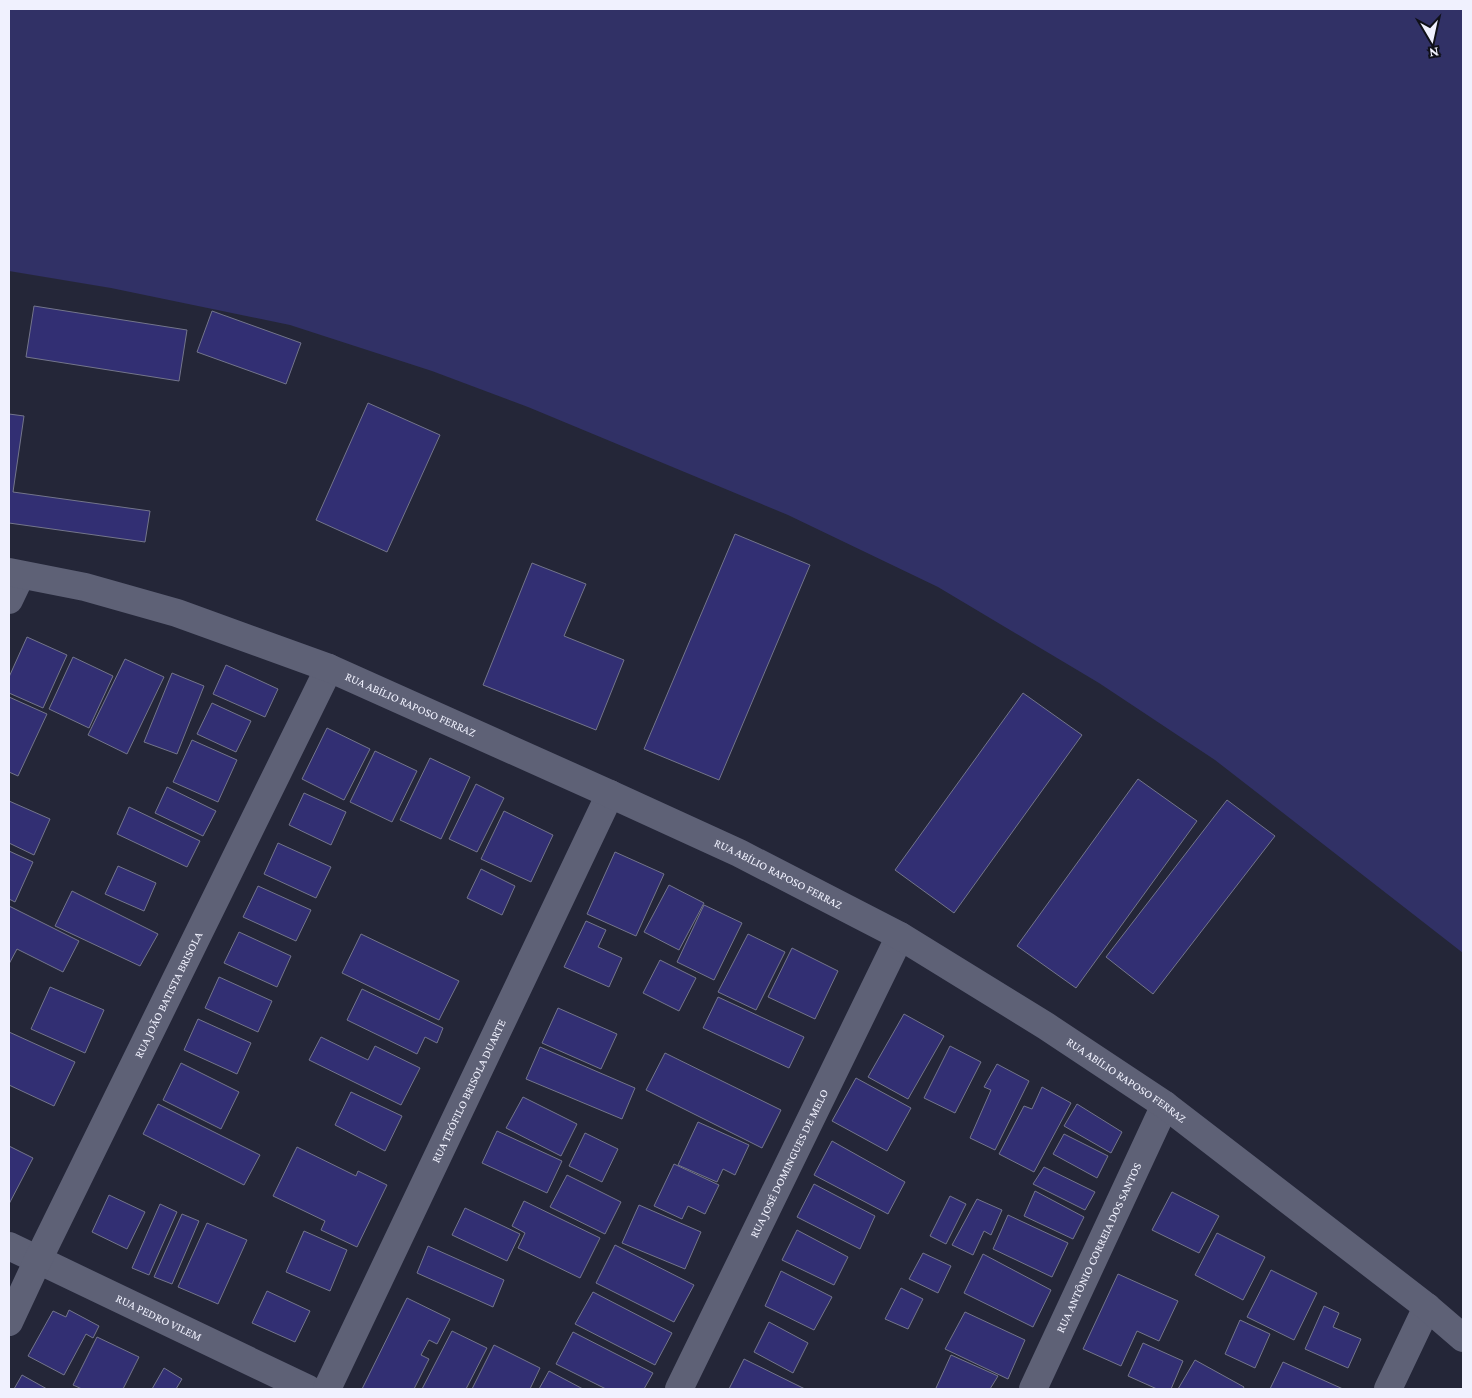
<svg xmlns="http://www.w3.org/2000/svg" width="1472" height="1398" font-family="'Crimson Pro',serif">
<rect width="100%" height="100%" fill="#242638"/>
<polygon fill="#313166" points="9,9 1463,9 1463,953 1215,760 1099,683 938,587 788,515 528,407 432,371 290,325 111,288 9,271"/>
<g fill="#322f73" stroke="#73758b">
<polygon points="34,306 187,330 179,381 26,357"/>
<polygon points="212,311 301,343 286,384 197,352"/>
<polygon points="368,403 440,435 387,552 316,520"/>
<polygon points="9,414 24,416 13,492 150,511 145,542 9,523"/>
<polygon points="735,534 810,565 719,780 644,749"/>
<polygon points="532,563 586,584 564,636 624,660 596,730 483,685"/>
<polygon points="27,637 67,655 43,708 9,693 9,677"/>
<polygon points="73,657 113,676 89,728 49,709"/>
<polygon points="125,659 164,677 127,754 88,735"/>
<polygon points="226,665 278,689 265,717 213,694"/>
<polygon points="172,673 204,686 177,754 144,742"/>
<polygon points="1023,693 1082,735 954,913 895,870"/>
<polygon points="9,697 47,714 18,776 9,772"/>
<polygon points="212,703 251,721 236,752 197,734"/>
<polygon points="327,728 370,749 344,800 302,779"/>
<polygon points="192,740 237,760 218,802 173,782"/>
<polygon points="375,751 417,771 392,822 350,802"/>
<polygon points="430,758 470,777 441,839 400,820"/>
<polygon points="1138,779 1197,821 1076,988 1017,946"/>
<polygon points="476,784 504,798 477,852 449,839"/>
<polygon points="167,787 216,811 203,836 155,813"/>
<polygon points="304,793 346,812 331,845 289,825"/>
<polygon points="1227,800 1275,836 1153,994 1106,957"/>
<polygon points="9,801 50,819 34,855 9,843"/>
<polygon points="129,807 200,841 187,867 117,834"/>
<polygon points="504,811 553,835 531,882 481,859"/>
<polygon points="278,843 331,867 316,898 264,874"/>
<polygon points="9,851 33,862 15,902 9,899"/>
<polygon points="615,852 664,874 636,936 587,914"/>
<polygon points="118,866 156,883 144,911 105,894"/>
<polygon points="481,869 515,886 502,915 467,898"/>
<polygon points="669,885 704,903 679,950 644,932"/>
<polygon points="258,886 311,910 296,941 243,917"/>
<polygon points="72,891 158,934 140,966 55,926"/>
<polygon points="704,905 742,923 714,980 677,962"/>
<polygon points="9,906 79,941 63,972 17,949 9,964"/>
<polygon points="586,921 606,930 598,947 622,958 609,987 564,967"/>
<polygon points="239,932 291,956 277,987 224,963"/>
<polygon points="361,934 459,981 439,1020 342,973"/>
<polygon points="748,934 785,952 756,1010 718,992"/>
<polygon points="792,948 838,971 815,1019 768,997"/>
<polygon points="660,960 696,978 679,1011 643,993"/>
<polygon points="219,977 272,1001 258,1032 205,1008"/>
<polygon points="50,987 104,1010 85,1053 31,1029"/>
<polygon points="362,989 443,1028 437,1043 425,1037 417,1054 347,1020"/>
<polygon points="718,997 804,1037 789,1068 703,1028"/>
<polygon points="558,1008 617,1034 601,1069 542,1043"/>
<polygon points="904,1014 944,1036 908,1099 868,1077"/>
<polygon points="198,1019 251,1043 237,1074 184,1050"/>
<polygon points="9,1032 75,1062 54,1106 9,1085"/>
<polygon points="321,1037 368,1060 375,1046 420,1068 401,1105 309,1060"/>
<polygon points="950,1046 981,1062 955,1113 924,1098"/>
<polygon points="540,1047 635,1088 622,1119 526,1079"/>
<polygon points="665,1053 781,1110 762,1148 646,1090"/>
<polygon points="181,1063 239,1092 221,1129 163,1100"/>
<polygon points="997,1064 1029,1081 995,1150 970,1138 991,1090 984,1087"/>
<polygon points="856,1078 911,1108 887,1151 832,1121"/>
<polygon points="1042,1087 1071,1103 1034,1172 999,1154 1024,1106 1032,1109"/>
<polygon points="351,1092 402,1116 385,1151 335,1125"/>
<polygon points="523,1097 577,1124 561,1156 506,1128"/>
<polygon points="158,1104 260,1155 244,1185 143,1134"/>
<polygon points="1077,1104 1122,1132 1111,1153 1064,1126"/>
<polygon points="698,1122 749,1145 735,1175 723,1169 717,1182 678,1165"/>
<polygon points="497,1131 562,1161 547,1193 482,1163"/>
<polygon points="585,1133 618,1149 602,1182 569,1166"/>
<polygon points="1064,1134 1108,1156 1097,1178 1053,1154"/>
<polygon points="832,1141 905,1182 888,1214 814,1175"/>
<polygon points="9,1146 33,1158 9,1204"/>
<polygon points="297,1147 356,1176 358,1171 387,1185 357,1247 321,1230 325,1221 273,1196"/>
<polygon points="674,1164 719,1185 705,1214 688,1206 682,1219 654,1206"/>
<polygon points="1044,1167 1095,1192 1085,1210 1033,1184"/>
<polygon points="567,1175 621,1202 605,1234 550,1207"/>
<polygon points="814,1184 875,1216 860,1249 797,1217"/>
<polygon points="1035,1191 1084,1217 1073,1239 1024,1216"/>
<polygon points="1172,1192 1219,1216 1199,1253 1152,1230"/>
<polygon points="109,1195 145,1212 127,1249 92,1232"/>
<polygon points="950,1196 966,1204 946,1244 930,1236"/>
<polygon points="977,1199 1002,1210 991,1235 984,1231 973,1255 952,1245"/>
<polygon points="524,1201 600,1238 580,1278 518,1248 525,1233 512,1226"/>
<polygon points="160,1204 177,1212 149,1275 132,1268"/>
<polygon points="639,1205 701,1232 685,1269 622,1243"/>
<polygon points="465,1208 520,1234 507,1261 452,1235"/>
<polygon points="182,1214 199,1221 172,1284 154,1277"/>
<polygon points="1008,1215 1068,1243 1052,1277 993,1249"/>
<polygon points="207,1223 247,1240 218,1304 178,1287"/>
<polygon points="797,1230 848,1257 834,1285 782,1260"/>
<polygon points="304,1231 347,1250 330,1291 286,1272"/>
<polygon points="1217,1233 1265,1257 1243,1300 1195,1275"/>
<polygon points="615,1245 694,1285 674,1322 596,1283"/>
<polygon points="428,1246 504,1280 493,1307 417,1273"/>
<polygon points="923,1253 951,1266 938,1293 909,1279"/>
<polygon points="983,1254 1051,1290 1033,1327 964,1293"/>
<polygon points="1271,1270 1317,1293 1294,1340 1247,1317"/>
<polygon points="781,1271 832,1297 814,1330 765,1306"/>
<polygon points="1118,1274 1178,1301 1159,1341 1137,1331 1121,1366 1083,1349"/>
<polygon points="901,1288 923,1299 908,1329 885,1319"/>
<polygon points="267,1291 310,1311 295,1342 252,1323"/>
<polygon points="593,1292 672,1333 655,1365 575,1324"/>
<polygon points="407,1298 450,1319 437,1344 429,1340 421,1355 429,1359 414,1389 362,1389"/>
<polygon points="1324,1306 1339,1313 1333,1327 1361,1339 1348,1368 1305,1349"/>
<polygon points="69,1310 99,1326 93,1338 86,1334 64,1375 28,1356 53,1311 66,1317"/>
<polygon points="965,1312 1025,1340 1008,1379 945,1349"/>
<polygon points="1240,1320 1270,1334 1255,1368 1225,1354"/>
<polygon points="769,1322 808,1343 793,1373 754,1352"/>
<polygon points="452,1331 487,1348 466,1389 422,1389"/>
<polygon points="573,1332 653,1373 644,1389 606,1389 556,1364"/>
<polygon points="97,1337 139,1357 123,1389 82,1389 73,1385"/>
<polygon points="1143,1343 1183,1361 1171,1389 1157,1389 1128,1376"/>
<polygon points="494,1345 540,1368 530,1389 472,1389"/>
<polygon points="951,1355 998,1376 990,1389 939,1389 936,1388"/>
<polygon points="744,1359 805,1389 729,1389"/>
<polygon points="1195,1360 1244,1387 1243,1389 1178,1389"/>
<polygon points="1283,1362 1343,1389 1270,1389"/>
<polygon points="164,1368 182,1379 176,1389 152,1389"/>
<polygon points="549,1371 583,1389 539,1389"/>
<polygon points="22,1375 47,1389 14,1389"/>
</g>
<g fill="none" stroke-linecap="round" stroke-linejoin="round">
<g stroke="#5e6176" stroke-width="28">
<polyline points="9,600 21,575"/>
<path id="s1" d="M9 1246 308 1389"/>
<path id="s2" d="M9 1322 38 1260 329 668"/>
<path id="s3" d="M327 1389 610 794"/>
<path id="s4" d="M679 1389 900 936"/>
<path id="s5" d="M1033 1389 1165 1105"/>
<polyline points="1388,1389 1427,1307"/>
</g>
<path stroke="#5e6176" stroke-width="28" id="s6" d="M9 572 85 587 177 613 329 668 610 794 739 853 900 936 1046 1026 1165 1105 1427 1307 1463 1338"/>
</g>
<g text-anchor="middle" stroke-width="4" stroke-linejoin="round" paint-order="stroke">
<g font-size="12" fill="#f0f1fe" stroke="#0f1018">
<text dy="4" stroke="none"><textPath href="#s6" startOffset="424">RUA ABÍLIO RAPOSO FERRAZ</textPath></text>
<text dy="4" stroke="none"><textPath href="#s6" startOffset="829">RUA ABÍLIO RAPOSO FERRAZ</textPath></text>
<text dy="4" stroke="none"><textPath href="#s2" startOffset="364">RUA JOÃO BATISTA BRISOLA</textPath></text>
<text dy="4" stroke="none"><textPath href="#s6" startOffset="1234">RUA ABÍLIO RAPOSO FERRAZ</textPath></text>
<text dy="4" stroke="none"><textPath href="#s3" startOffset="330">RUA TEÓFILO BRISOLA DUARTE</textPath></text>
<text dy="4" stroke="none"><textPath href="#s4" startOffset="251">RUA JOSÉ DOMINGUES DE MELO</textPath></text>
<text dy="4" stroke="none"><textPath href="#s5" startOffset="156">RUA ANTÔNIO CORREIA DOS SANTOS</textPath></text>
<text dy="4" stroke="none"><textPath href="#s1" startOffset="166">RUA PEDRO VILEM</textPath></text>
</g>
</g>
<rect width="1472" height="1398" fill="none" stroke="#f0f1fe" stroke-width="20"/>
<g transform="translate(1432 40) rotate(171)" stroke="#0f1018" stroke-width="4" paint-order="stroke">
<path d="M0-4L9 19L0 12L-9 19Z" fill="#f0f1fe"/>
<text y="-8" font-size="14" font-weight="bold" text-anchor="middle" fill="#f0f1fe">N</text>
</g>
</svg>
